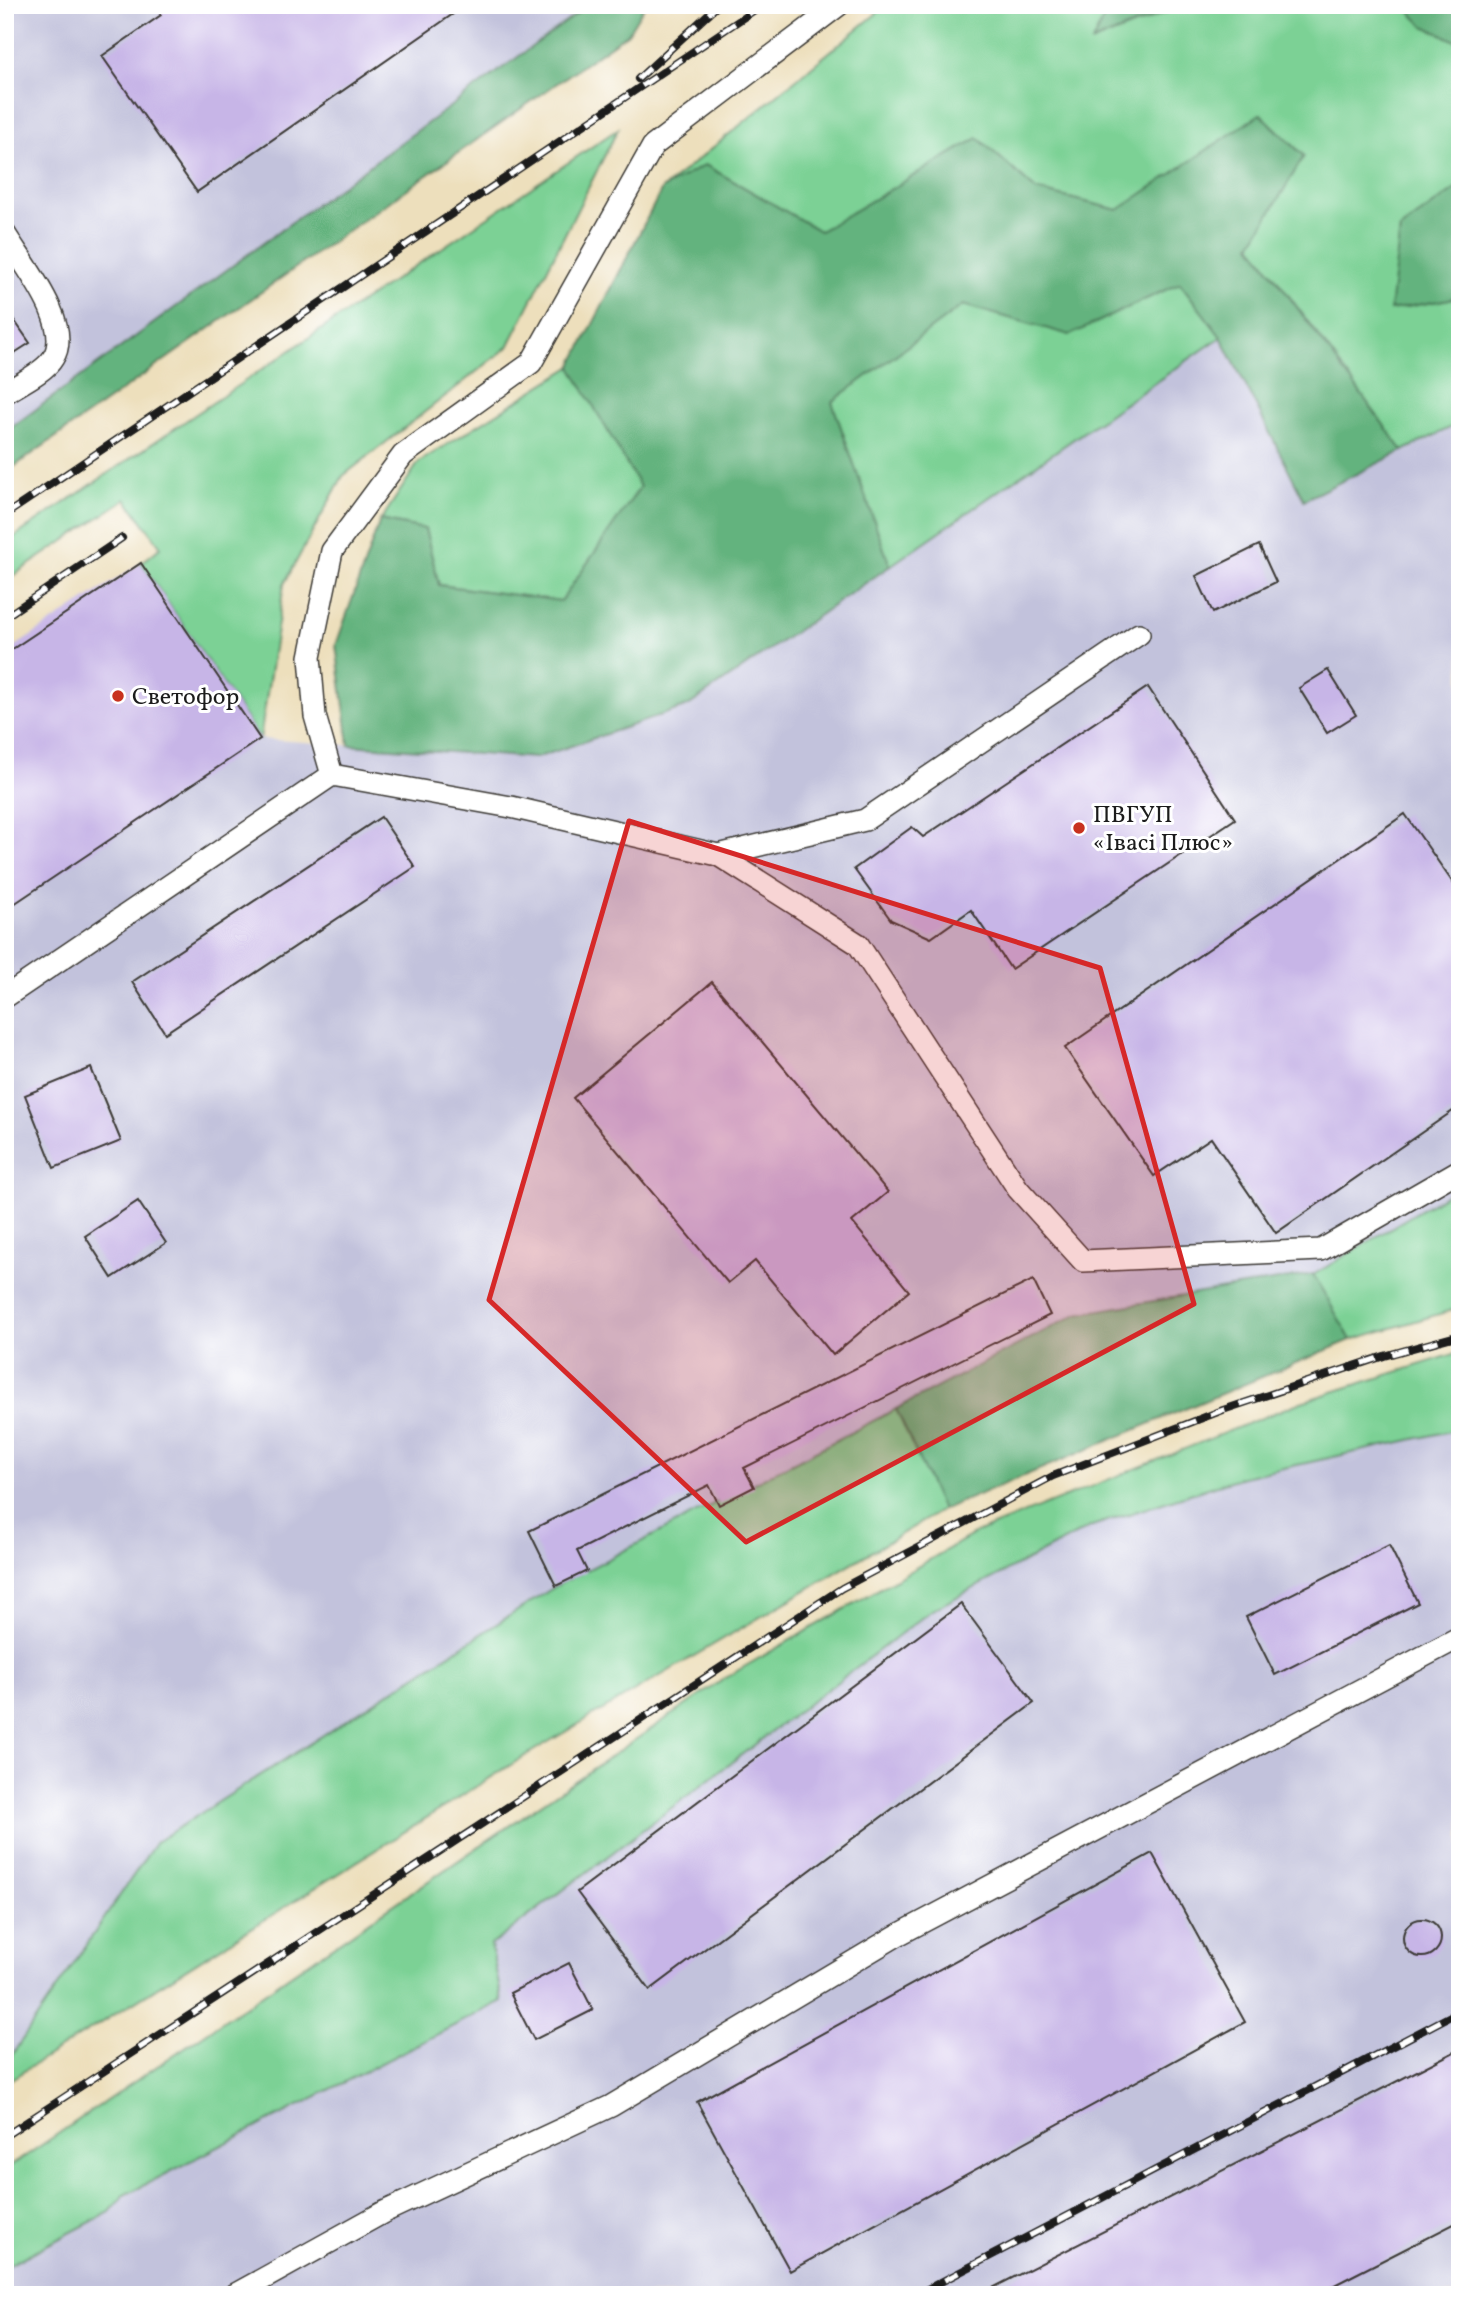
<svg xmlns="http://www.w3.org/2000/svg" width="1465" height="2300" font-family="Vollkorn,serif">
<rect width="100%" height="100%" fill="#fff"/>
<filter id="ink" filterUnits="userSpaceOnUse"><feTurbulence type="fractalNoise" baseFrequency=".0143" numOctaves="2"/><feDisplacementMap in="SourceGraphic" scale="14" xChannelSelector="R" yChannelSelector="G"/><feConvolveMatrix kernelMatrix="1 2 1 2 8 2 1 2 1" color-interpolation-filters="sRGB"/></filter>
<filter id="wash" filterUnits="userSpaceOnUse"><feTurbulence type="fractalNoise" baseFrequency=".00686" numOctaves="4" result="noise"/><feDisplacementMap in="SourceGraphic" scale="28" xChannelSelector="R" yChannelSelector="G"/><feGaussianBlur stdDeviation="1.57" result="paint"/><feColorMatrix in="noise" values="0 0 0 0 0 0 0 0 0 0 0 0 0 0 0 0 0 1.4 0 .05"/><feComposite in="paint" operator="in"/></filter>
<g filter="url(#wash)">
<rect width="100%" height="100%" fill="#eddfbc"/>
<g fill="#c2c2dc">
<polygon points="5,5 589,5 5,432"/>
<polygon points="1221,337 1303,499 1460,423 1460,1186 1313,1274 1077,1314 556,1586 156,1842 5,2065 5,653 141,563 260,739 536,758 688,706"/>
<polygon points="1460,1429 1460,2295 5,2295 5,2267 109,2212 123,2197 501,2001 491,1945 932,1610 1092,1526 1239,1478"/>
</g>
<g fill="#7bd195" stroke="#4c7658" stroke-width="2">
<polygon points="887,5 1110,5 1093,42 1184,5 1403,5 1424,26 1460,43 1460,186 1400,229 1391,310 1460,297 1460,423 1403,451 1251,244 1304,156 1261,114 1119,210 1036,190 978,138 820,231 705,165 662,189"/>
<polygon points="618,129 508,347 343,476 284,584 260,739 141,563 161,547 126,499 5,581 5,543"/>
<polygon points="1180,283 1221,337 890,566 832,402 963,305 1070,335"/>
<polygon points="571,367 641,487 561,601 439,585 425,529 381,520 419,462"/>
<polygon points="1460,1186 1460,1308 1351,1340 1313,1275"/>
<polygon points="1460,1352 1460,1429 1239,1478 1092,1526 932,1610 491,1945 502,2001 123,2196 110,2212 5,2267 5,2170 730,1675 976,1533 1301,1402"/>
<polygon points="896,1409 942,1510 533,1751 5,2083 5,2065 156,1842 556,1586"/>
</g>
<g fill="#64b37e" stroke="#40684d" stroke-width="2">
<polygon points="589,5 645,5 628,33 5,473 5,432"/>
<polygon points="1110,5 1184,5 1092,42"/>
<polygon points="1403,5 1460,5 1460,43 1424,26"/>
<polygon points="1260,114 1304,156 1251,245 1403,451 1304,500 1221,337 1180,283 1070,335 963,305 832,402 890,566 688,706 536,758 349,745 336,645 380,520 425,529 439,585 561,601 640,487 571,367 662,189 705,165 820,231 978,138 1036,190 1118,210"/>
<polygon points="1460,186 1460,297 1390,310 1400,229"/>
<polygon points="1313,1274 1351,1340 942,1510 896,1409 1077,1314"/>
</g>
<g id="blocks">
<g fill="#c7b5e7">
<polygon points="153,5 466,5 197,192 102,56 161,15"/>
<polygon points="5,307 30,343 5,359"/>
<polygon points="1259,545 1276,582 1213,613 1196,576"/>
<polygon points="141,563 260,739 5,910 5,654"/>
<polygon points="1328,670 1356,715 1327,733 1299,688"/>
<polygon points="1148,687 1235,819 1011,969 971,910 931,938 891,920 854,869 912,827 923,837"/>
<polygon points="1405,814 1460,893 1460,1106 1276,1233 1211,1138 1154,1176 1065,1048"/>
<polygon points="381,817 415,867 165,1033 132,982"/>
<polygon points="712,982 888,1192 852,1222 909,1291 833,1355 755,1261 728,1283 573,1098"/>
<polygon points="91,1068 121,1141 54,1168 25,1095"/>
<polygon points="138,1201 166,1243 112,1278 85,1236"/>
<polygon points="1033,1280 1050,1315 744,1468 754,1487 719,1505 709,1485 577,1551 587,1571 556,1586 529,1531"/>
<polygon points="1389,1545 1418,1603 1275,1675 1246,1617"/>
<polygon points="961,1604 1034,1703 650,1990 577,1892"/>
<polygon points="1152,1853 1245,2022 790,2271 697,2102"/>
<circle cx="1422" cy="1938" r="19"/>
<polygon points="569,1963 593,2010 534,2040 510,1993"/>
<polygon points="1460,2049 1460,2221 1352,2276 1315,2295 979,2295"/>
</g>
</g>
</g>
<g filter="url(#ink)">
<use href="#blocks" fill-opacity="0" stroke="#3b3934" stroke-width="2"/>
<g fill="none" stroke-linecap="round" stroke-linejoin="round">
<defs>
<g id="service">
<path d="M5 234C23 264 74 325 53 358 45 372 19 384 5 393"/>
<polyline points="332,775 315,716 310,657 332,551 403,455 531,363 653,146 839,5"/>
<polyline points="718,855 865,820 1139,634"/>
<polyline points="5,997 332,775 511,807 718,855 858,944 1018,1189 1083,1261 1321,1250 1460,1170"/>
<polyline points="234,2295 384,2212 611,2106 896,1936 1460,1637"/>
</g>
</defs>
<use href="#service" stroke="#3b3934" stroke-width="24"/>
<use href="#service" stroke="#fff" stroke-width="21"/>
<defs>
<g id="rail">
<polyline points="638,79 718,5"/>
<polyline points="5,515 762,5"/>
<polyline points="5,617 122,538"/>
<polyline points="5,2136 842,1588 1053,1476 1223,1410 1384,1356 1460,1335"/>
<polyline points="916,2295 1460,2011"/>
</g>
</defs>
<use href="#rail" stroke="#1c1c1c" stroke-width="8"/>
<use href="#rail" stroke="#fff" stroke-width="5" stroke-dasharray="16" stroke-linecap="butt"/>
</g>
</g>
<path fill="#d62828" fill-opacity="0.2" stroke="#d62828" stroke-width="5" stroke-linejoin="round" d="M629 821 1100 968 1194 1304 746 1542 489 1300Z"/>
<g fill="#c8321e" stroke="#fff" stroke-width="2.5">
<circle cx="118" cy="696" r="7"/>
<circle cx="1079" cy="828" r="7"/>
</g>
<g text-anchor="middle" stroke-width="6" stroke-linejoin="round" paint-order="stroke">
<g font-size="24" fill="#1c1c1c" stroke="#fff" text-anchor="start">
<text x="132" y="704">Светофор</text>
<text x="1093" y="822">ПВГУП<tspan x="1093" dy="28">«Івасі Плюс»</tspan></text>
</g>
</g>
<rect width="1465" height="2300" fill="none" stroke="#fff" stroke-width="28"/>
</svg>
